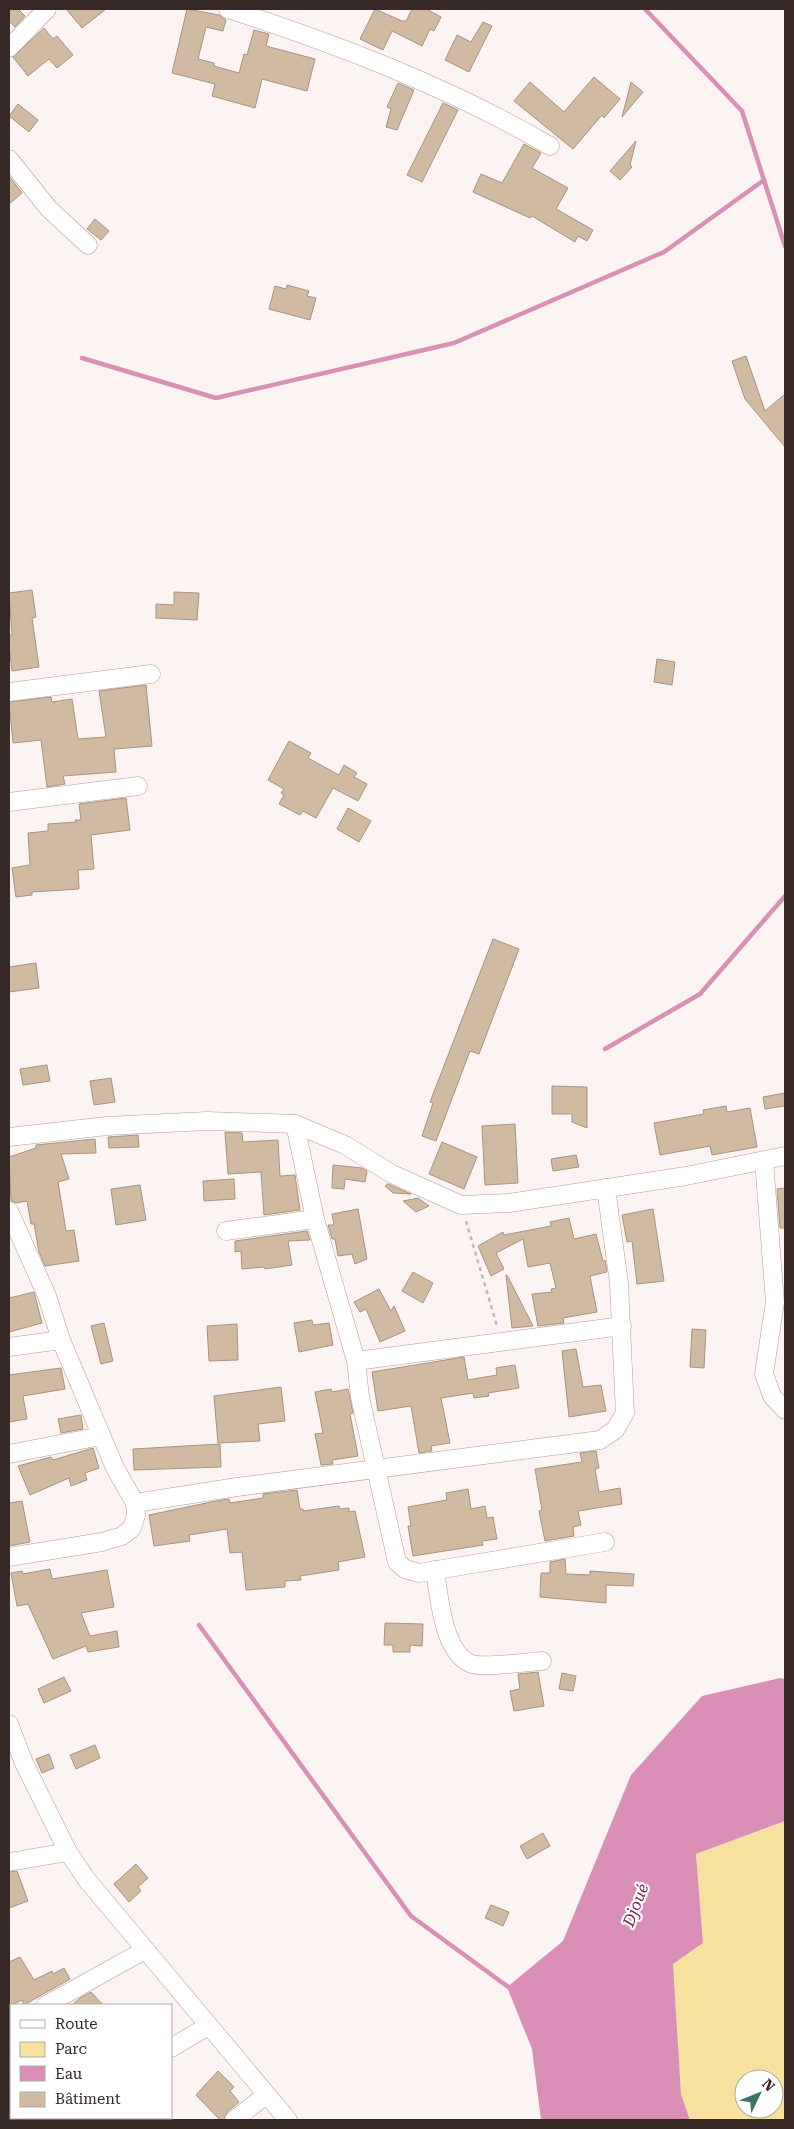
<svg xmlns="http://www.w3.org/2000/svg" width="794" height="2129" font-family="'Roboto Serif',serif">
<rect width="100%" height="100%" fill="#fbf4f2"/>
<path fill="#f6e29e" fill-rule="evenodd" d="M785 1821V2120H690L681 2094 673 1964 703 1943 696 1854ZM744 2079H774V2109H744Z"/>
<polygon fill="#da90b6" points="780,1678 785,1679 785,1821 696,1854 703,1943 673,1964 681,2094 690,2120 541,2120 532,2049 507,1987 563,1941 631,1775 702,1696"/>
<g fill="none" stroke-linecap="round" stroke-linejoin="round">
<g stroke="#da90b6" stroke-width="4.5">
<polyline points="645,9 742,111 785,246"/>
<polyline points="82,358 216,398 454,343 664,252 764,180"/>
<polyline points="605,1049 700,994 785,896"/>
<polyline points="199,1625 411,1916 511,1989"/>
</g>
</g>
<g fill="#d1baa2" stroke="#aa937d">
<polygon points="9,9 18,9 25,16 15,27 9,21"/>
<polygon points="66,9 106,9 82,28"/>
<polygon points="187,9 219,15 226,20 223,31 206,27 198,59 214,63 214,66 239,73 244,54 247,55 254,30 269,34 266,46 315,59 307,91 262,79 255,108 212,96 215,84 172,73"/>
<polygon points="375,9 402,21 406,21 412,9 426,9 441,17 434,31 430,29 422,46 392,31 383,50 360,39"/>
<polygon points="483,22 492,26 469,72 445,60 457,35 471,42"/>
<polygon points="44,28 53,39 57,36 73,55 57,68 49,59 28,76 13,57"/>
<polygon points="594,77 620,99 604,118 602,115 573,149 514,101 530,82 564,112"/>
<polygon points="631,82 643,92 622,117"/>
<polygon points="398,83 414,90 397,130 386,127 391,109 387,107"/>
<polygon points="443,103 458,110 422,182 407,175"/>
<polygon points="18,104 38,120 29,132 9,116"/>
<polygon points="636,141 630,165 632,167 620,180 610,171"/>
<polygon points="524,144 541,153 532,168 568,188 556,209 593,230 587,241 578,236 575,242 532,216 530,218 473,192 481,174 502,183"/>
<polygon points="9,176 22,193 9,204"/>
<polygon points="95,219 109,231 101,240 87,229"/>
<polygon points="287,285 309,291 307,296 316,298 310,320 269,309 275,286 286,289"/>
<polygon points="746,356 765,411 785,394 785,447 745,399 732,361"/>
<polygon points="32,590 36,617 32,618 39,667 12,671 9,646 9,635 12,635 9,593"/>
<polygon points="174,592 199,593 197,620 156,618 156,604 174,605"/>
<polygon points="657,659 675,662 672,685 654,682"/>
<polygon points="146,685 152,746 114,749 116,772 63,776 65,784 47,787 41,740 13,743 9,702 51,697 52,702 72,699 78,739 106,737 99,691"/>
<polygon points="289,741 311,753 308,758 339,775 344,765 357,773 354,777 367,784 358,801 333,788 316,818 303,811 300,815 279,804 284,795 281,793 284,789 268,780"/>
<polygon points="126,798 130,830 91,835 94,869 78,870 79,889 32,892 32,895 16,897 12,868 30,865 28,833 48,831 48,824 76,822 75,820 81,820 79,804"/>
<polygon points="348,808 371,821 359,842 337,829"/>
<polygon points="493,939 519,949 479,1054 470,1051 436,1141 422,1136 433,1103 430,1102"/>
<polygon points="36,963 39,988 9,992 9,967"/>
<polygon points="47,1065 50,1081 23,1085 20,1069"/>
<polygon points="111,1078 115,1102 94,1105 90,1081"/>
<polygon points="552,1086 587,1087 587,1128 572,1122 572,1114 552,1114"/>
<polygon points="785,1093 785,1106 765,1109 763,1097"/>
<polygon points="726,1106 727,1112 750,1108 757,1147 712,1155 710,1146 660,1155 654,1123 704,1114 703,1110"/>
<polygon points="515,1124 518,1183 485,1185 482,1126"/>
<polygon points="225,1132 242,1133 243,1142 278,1140 280,1176 295,1175 300,1210 264,1215 261,1172 228,1174"/>
<polygon points="138,1135 139,1147 109,1148 108,1137"/>
<polygon points="95,1139 96,1153 61,1154 69,1179 58,1182 66,1231 74,1230 79,1261 45,1266 39,1252 34,1224 31,1224 27,1201 16,1203 11,1201 9,1157 36,1148 36,1145"/>
<polygon points="442,1142 477,1157 464,1189 429,1174"/>
<polygon points="576,1155 579,1167 553,1171 551,1159"/>
<polygon points="333,1165 362,1168 367,1171 365,1182 345,1179 344,1189 332,1188"/>
<polygon points="234,1179 235,1199 204,1201 203,1181"/>
<polygon points="387,1184 388,1184 411,1194 393,1193 385,1186"/>
<polygon points="140,1185 146,1220 116,1225 111,1189"/>
<polygon points="785,1188 785,1228 780,1228 777,1189"/>
<polygon points="418,1198 429,1206 416,1212 403,1201"/>
<polygon points="358,1209 367,1259 355,1264 352,1254 338,1256 335,1239 332,1239 328,1225 334,1225 332,1214"/>
<polygon points="653,1209 664,1281 637,1284 632,1241 627,1242 622,1215"/>
<polygon points="569,1218 574,1239 596,1234 603,1261 605,1260 607,1272 590,1276 597,1312 563,1318 564,1323 538,1326 532,1294 552,1292 551,1289 556,1288 550,1263 528,1267 523,1239 496,1253 504,1269 491,1276 478,1246 503,1232 504,1235 551,1226 550,1222"/>
<polygon points="307,1231 310,1240 288,1241 292,1265 265,1269 264,1267 242,1269 241,1251 235,1252 235,1241"/>
<polygon points="413,1272 433,1283 423,1303 402,1291"/>
<polygon points="506,1275 507,1275 533,1326 512,1328"/>
<polygon points="379,1289 391,1311 394,1306 405,1331 380,1342 366,1309 360,1312 354,1302"/>
<polygon points="34,1292 42,1323 9,1332 9,1298"/>
<polygon points="312,1320 313,1325 329,1323 333,1345 299,1352 294,1323"/>
<polygon points="104,1323 113,1361 101,1364 91,1326"/>
<polygon points="237,1324 238,1360 209,1361 207,1326"/>
<polygon points="692,1329 706,1330 704,1368 690,1367"/>
<polygon points="576,1349 583,1387 601,1385 606,1411 569,1417 562,1351"/>
<polygon points="464,1357 468,1380 497,1375 496,1368 515,1365 519,1388 488,1393 489,1396 474,1398 473,1393 441,1398 450,1443 431,1446 432,1451 419,1453 411,1406 378,1411 372,1372"/>
<polygon points="61,1368 65,1389 23,1396 27,1419 9,1422 9,1375"/>
<polygon points="281,1387 285,1421 258,1424 260,1441 218,1443 214,1396"/>
<polygon points="331,1389 332,1392 348,1389 353,1413 350,1414 358,1456 332,1460 333,1464 321,1465 315,1434 323,1433 315,1392"/>
<polygon points="81,1415 83,1429 61,1433 58,1419"/>
<polygon points="220,1444 221,1467 134,1470 133,1449"/>
<polygon points="93,1448 99,1468 85,1473 87,1480 71,1486 69,1478 30,1495 18,1466 51,1457 53,1460"/>
<polygon points="596,1451 599,1468 595,1469 599,1492 620,1488 622,1504 578,1511 581,1525 573,1527 574,1536 545,1541 539,1511 542,1510 535,1469 582,1462 580,1453"/>
<polygon points="468,1489 471,1509 485,1506 487,1518 493,1517 497,1539 482,1541 483,1545 413,1556 408,1526 411,1526 408,1507 447,1500 446,1493"/>
<polygon points="297,1490 300,1509 303,1509 303,1511 339,1506 340,1509 349,1508 349,1512 355,1511 365,1557 338,1562 339,1570 300,1576 301,1580 285,1581 285,1587 246,1590 242,1552 230,1553 227,1529 189,1535 190,1541 154,1546 149,1515 216,1501 229,1499 230,1503 263,1498 263,1494"/>
<polygon points="22,1501 30,1542 9,1546 9,1503"/>
<polygon points="565,1559 566,1574 590,1575 590,1571 634,1574 633,1586 606,1585 606,1603 540,1597 541,1573 550,1573 550,1562"/>
<polygon points="50,1569 52,1579 107,1570 114,1607 81,1613 90,1636 117,1631 119,1647 88,1652 86,1646 53,1659 28,1604 17,1606 11,1573 22,1571 23,1574"/>
<polygon points="385,1623 423,1624 422,1646 410,1645 410,1652 393,1652 393,1645 384,1645"/>
<polygon points="538,1672 544,1706 514,1711 510,1691 520,1689 518,1674"/>
<polygon points="562,1673 576,1676 573,1691 559,1689"/>
<polygon points="64,1677 71,1691 44,1703 38,1689"/>
<polygon points="95,1745 100,1758 76,1769 70,1755"/>
<polygon points="49,1754 54,1768 42,1773 36,1759"/>
<polygon points="543,1833 550,1846 527,1859 520,1846"/>
<polygon points="136,1864 148,1878 138,1887 141,1891 129,1902 114,1884"/>
<polygon points="17,1871 28,1901 9,1908 9,1872"/>
<polygon points="491,1905 509,1912 503,1926 485,1918"/>
<polygon points="20,1957 34,1980 52,1971 53,1974 64,1968 70,1979 24,2005 22,2000 9,2006 9,1962"/>
<polygon points="91,1992 103,2005 72,2005 80,1998"/>
<polygon points="218,2071 234,2087 230,2091 239,2102 227,2112 224,2120 220,2120 196,2095"/>
</g>
<g fill="none" stroke-linecap="round" stroke-linejoin="round">
<defs>
<g id="minor">
<path d="M228 9C339 45 449 87 550 146"/>
<polyline points="9,48 47,9"/>
<polyline points="9,159 49,209 88,245"/>
<polyline points="9,692 151,674"/>
<polyline points="9,802 138,786"/>
<polyline points="295,1124 315,1219 356,1361 360,1397 397,1562 405,1569 419,1573 605,1542"/>
<polyline points="9,1137 107,1126 207,1121 295,1124 345,1145 392,1174 461,1205 509,1203 686,1176 785,1156"/>
<polyline points="764,1161 775,1302 764,1374 772,1396 785,1410"/>
<polyline points="9,1211 47,1296 61,1340 115,1468 135,1503 136,1515 132,1528 122,1536 102,1542 9,1557"/>
<polyline points="226,1231 315,1219"/>
<polyline points="9,1347 61,1340"/>
<polyline points="356,1361 622,1326"/>
<polyline points="9,1454 101,1436"/>
<polyline points="135,1503 237,1487 600,1440 615,1430 625,1413 619,1283 606,1188"/>
<path d="M435 1570C439 1596 443 1654 472 1664 483 1668 527 1662 542 1661"/>
<polyline points="9,1724 24,1763 68,1852 87,1880 288,2120"/>
<polyline points="9,1862 68,1852"/>
<polyline points="46,2005 145,1950"/>
<polyline points="9,2026 11,2025"/>
<polyline points="171,2048 208,2026"/>
<polyline points="9,2087 11,2091"/>
<polyline points="28,2118 30,2120"/>
<polyline points="55,2120 59,2118"/>
<polyline points="234,2120 266,2095"/>
</g>
</defs>
<use href="#minor" stroke="#ba9a8f" stroke-width="19"/>
<polyline stroke="#c0b7b4" stroke-width="2.5" stroke-dasharray="4 4" stroke-linecap="butt" points="466,1221 497,1326"/>
<use href="#minor" stroke="#fff" stroke-width="18"/>
</g>
<g text-anchor="middle" stroke-width="4.5" stroke-linejoin="round" paint-order="stroke">
<g font-size="16" font-style="italic" fill="#782256" stroke="#fff">
<text transform="translate(635 1905) rotate(-69)" y="6">Djoué</text>
</g>
</g>
<rect width="794" height="2129" fill="none" stroke="#362925" stroke-width="20"/>
<rect x="10" y="2004" width="162" height="115" fill="#ffffff" stroke="#afa9a8"/>
<rect x="20" y="2020" width="25" height="8" fill="#ffffff" stroke="#afa9a8"/>
<text x="55" y="2029" font-size="15" fill="#362925">Route</text>
<rect x="20" y="2042" width="25" height="15" fill="#f6e29e" stroke="#afa9a8"/>
<text x="55" y="2054" font-size="15" fill="#362925">Parc</text>
<rect x="20" y="2066" width="25" height="15" fill="#da90b6" stroke="#afa9a8"/>
<text x="55" y="2079" font-size="15" fill="#362925">Eau</text>
<rect x="20" y="2092" width="25" height="15" fill="#d1baa2" stroke="#afa9a8"/>
<text x="55" y="2104" font-size="15" fill="#362925">Bâtiment</text>
<g transform="translate(759 2094) rotate(47)"><circle r="24" fill="#ffffff" stroke="#afa9a8"/>
<path d="M0-4L9 19L0 12L-9 19Z" fill="#367766"/>
<text y="-8" font-size="14" font-weight="bold" text-anchor="middle" fill="#362925">N</text>
</g>
</svg>
